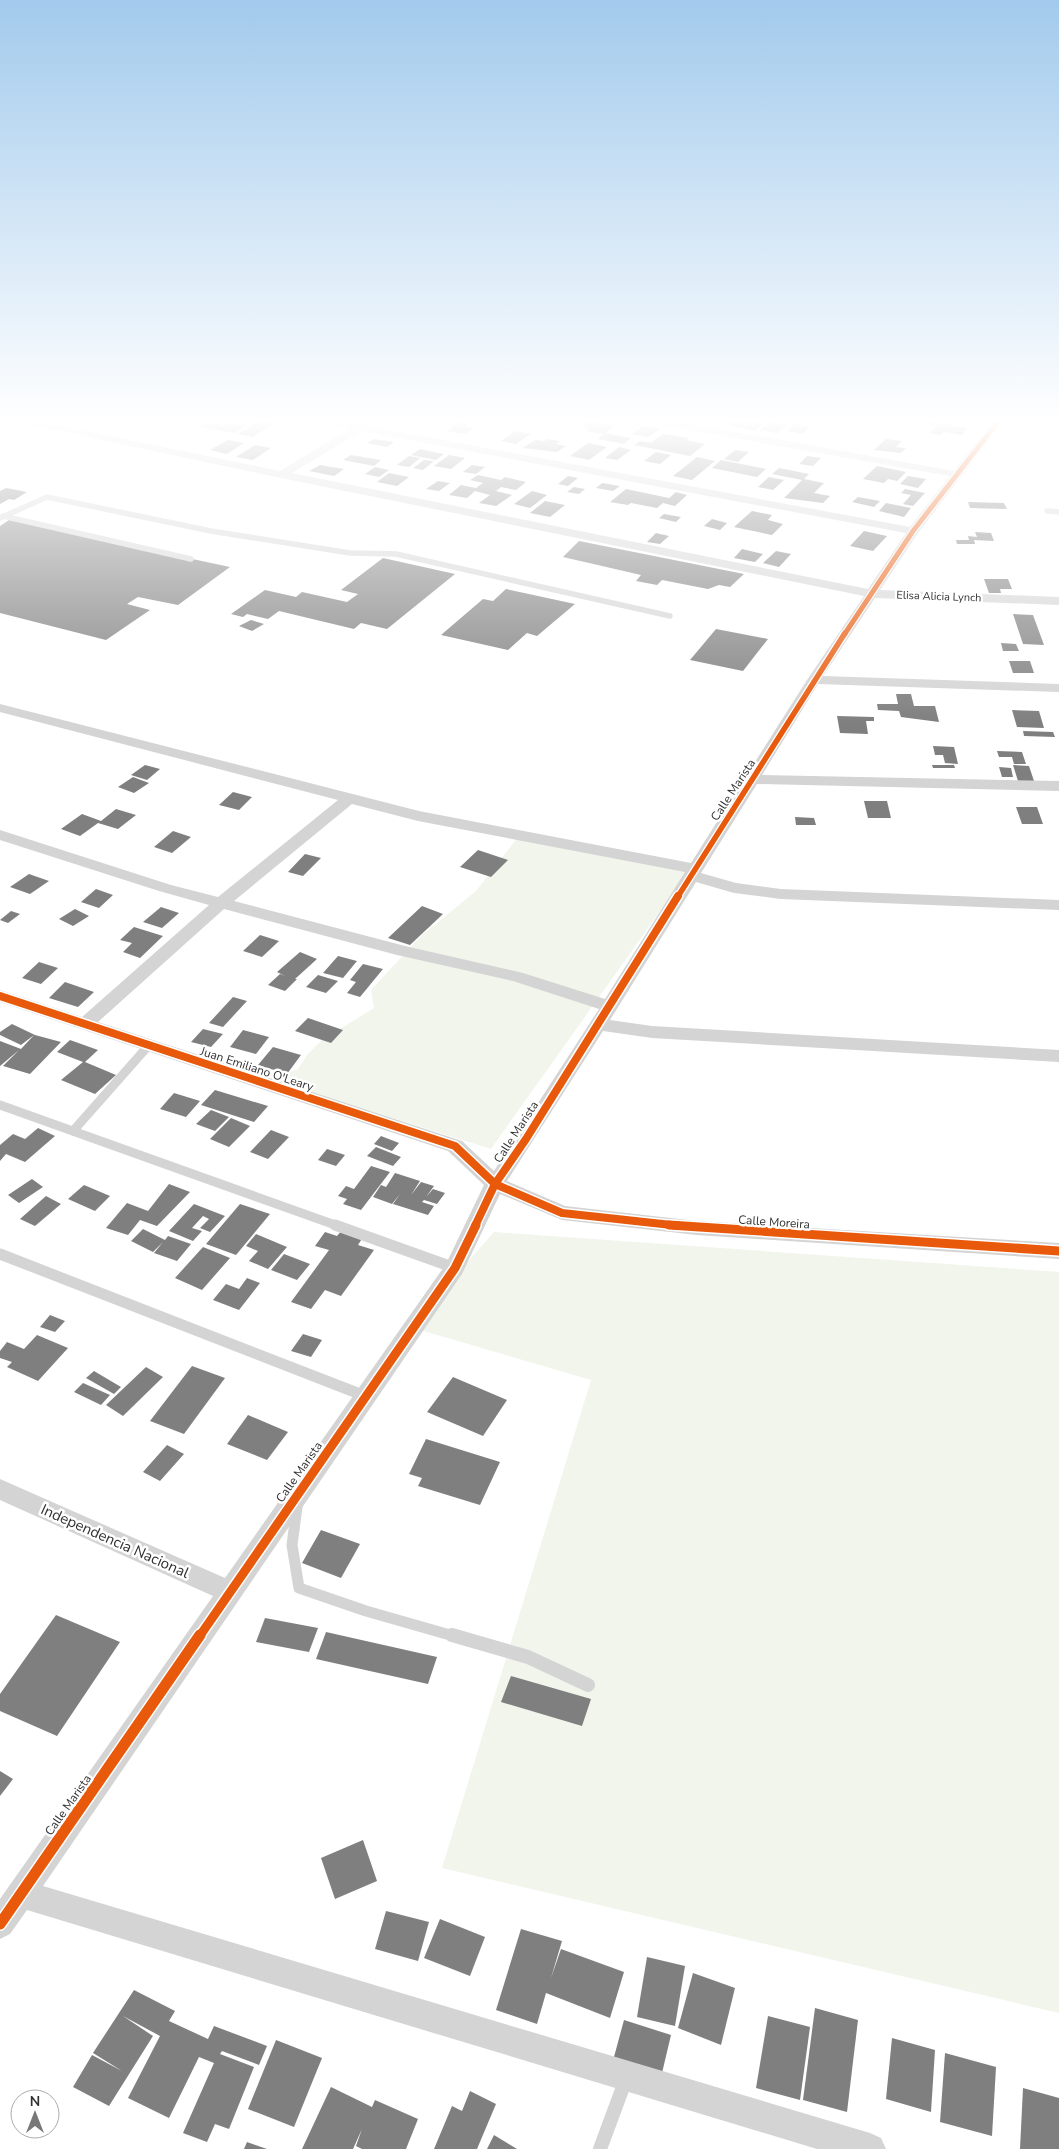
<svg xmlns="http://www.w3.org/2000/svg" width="1059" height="2149" font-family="'Nunito Sans',sans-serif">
<rect width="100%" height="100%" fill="#fff"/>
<g fill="#f2f5ec">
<polygon points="522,832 690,869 491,1149 269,1079 298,1069 307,1055 322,1040 374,1008 371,990 421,936 476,891"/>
<polygon points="494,1232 1059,1272 1059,2013 442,1868 591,1380 410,1327"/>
</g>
<g fill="#7f7f7f">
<polygon points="205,423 226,425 229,423 248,425 234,433 200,427"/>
<polygon points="255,423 275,423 253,437 238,434"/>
<polygon points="458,423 469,423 465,426 474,428 465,434 447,431"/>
<polygon points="586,423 603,423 615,426 604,434 586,431 589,428 581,427"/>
<polygon points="720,423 764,423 755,431"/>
<polygon points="768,423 780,423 787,425 777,433 760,430"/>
<polygon points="928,423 938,423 967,428 962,435 944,432 941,435 930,433 936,426"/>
<polygon points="794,424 810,427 803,434 787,431"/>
<polygon points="644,425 660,429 648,437 632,434"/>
<polygon points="516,431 531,434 516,444 501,441"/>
<polygon points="605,433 631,438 624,444 598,439"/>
<polygon points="663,434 689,438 686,440 705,444 690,456 634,445 640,441 651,443"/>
<polygon points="374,439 394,442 387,447 367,443"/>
<polygon points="548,439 560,441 556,444 566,446 557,452 523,448 535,440 544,441"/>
<polygon points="886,439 902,441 896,447 906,448 901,453 874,450"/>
<polygon points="228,440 244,443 227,454 210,450"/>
<polygon points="588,443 607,447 589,460 570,456"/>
<polygon points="255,445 271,448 253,460 236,457"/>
<polygon points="619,447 631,450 617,460 605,458"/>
<polygon points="420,449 444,454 436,460 411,455"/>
<polygon points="735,450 749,452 738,462 724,459"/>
<polygon points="656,452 671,455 660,464 644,461"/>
<polygon points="351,455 381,460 374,466 343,460"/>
<polygon points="449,455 465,458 451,469 434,466"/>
<polygon points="409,456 420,458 409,467 397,465"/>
<polygon points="807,456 821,458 813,466 799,464"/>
<polygon points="697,457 715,461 692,480 673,476"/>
<polygon points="424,460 434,461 423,470 413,468"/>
<polygon points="721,460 766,469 757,477 712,468"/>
<polygon points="320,465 344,469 334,476 309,471"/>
<polygon points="472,465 485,467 476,474 463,472"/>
<polygon points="877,466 897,470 906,472 897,481 888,479 884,483 863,479"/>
<polygon points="375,467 389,470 379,477 365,474"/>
<polygon points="779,468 809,474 804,479 824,483 814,493 830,496 823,503 784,498 802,480 772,474"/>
<polygon points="389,473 409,477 397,486 377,482"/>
<polygon points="478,475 501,480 505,477 526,482 516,490 501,487 496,491 512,495 496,506 479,503 490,495 475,491 467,498 449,495 461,485 476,488 483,483 470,480"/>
<polygon points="568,476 578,478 568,486 558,484"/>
<polygon points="908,476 926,479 918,488 900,484"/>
<polygon points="769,477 784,480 773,490 758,487"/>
<polygon points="438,481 450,483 439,491 426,489"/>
<polygon points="602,483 620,486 613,491 596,488"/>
<polygon points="574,487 585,489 579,494 567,492"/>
<polygon points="6,488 27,492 14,500 9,499 0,504 0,491"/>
<polygon points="626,489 669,498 676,492 687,495 675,506 663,503 657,508 631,503 628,505 610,502"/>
<polygon points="905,489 925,493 913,506 903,504 911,495 901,493"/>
<polygon points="532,491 547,495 530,508 514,504"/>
<polygon points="858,497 880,501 874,507 852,502"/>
<polygon points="545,501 565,505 550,517 530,513"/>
<polygon points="968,502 1004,503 1007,509 970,508"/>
<polygon points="886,503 911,508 904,517 879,511"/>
<polygon points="752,511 772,515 768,520 783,524 772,535 734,527"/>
<polygon points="664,514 681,517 676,522 659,518"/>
<polygon points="712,519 727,523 720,530 704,526"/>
<polygon points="9,520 230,567 178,605 138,597 127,604 150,610 106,640 0,613 0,526"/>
<polygon points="864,531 887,536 873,551 850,546"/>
<polygon points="975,532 991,533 994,541 974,540 975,544 957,544 956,540 969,540 968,536 977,537"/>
<polygon points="656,533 669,536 660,544 647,542"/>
<polygon points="579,541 744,574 730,587 719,585 708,589 662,580 657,585 636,581 641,575 563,557"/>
<polygon points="742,549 763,554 755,562 734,558"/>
<polygon points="776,551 791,554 779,567 763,563"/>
<polygon points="383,558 455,574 387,629 361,623 354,629 279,611 268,619 247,614 243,617 231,614 265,590 296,597 302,592 347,602 358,594 341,590"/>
<polygon points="984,579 1008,579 1012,589 1000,589 1001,593 989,593"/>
<polygon points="506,589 575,604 537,636 527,633 508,650 441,635 483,599 493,601"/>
<polygon points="1013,614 1033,615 1044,645 1023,644"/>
<polygon points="251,620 264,624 252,631 239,626"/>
<polygon points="716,629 768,639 743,671 690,660"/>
<polygon points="1001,643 1016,644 1019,651 1003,651"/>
<polygon points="1009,661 1030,661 1034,673 1013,673"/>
<polygon points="896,694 911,694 914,706 935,706 939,722 901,717 899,711 878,710 877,704 898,704"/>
<polygon points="1012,710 1039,711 1044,728 1017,727"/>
<polygon points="837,716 874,717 874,721 866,721 868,734 840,733"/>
<polygon points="1023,731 1053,732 1055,737 1024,736"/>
<polygon points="933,746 954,747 958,764 945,763 943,755 935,755"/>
<polygon points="997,751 1022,752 1026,764 1014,764 1012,757 999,757"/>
<polygon points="145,765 160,769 147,780 131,775"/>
<polygon points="932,765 954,765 955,768 933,768"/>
<polygon points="1013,765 1029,766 1034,781 1018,781"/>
<polygon points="999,767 1011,768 1013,777 1002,777"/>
<polygon points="133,777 149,783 134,793 118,787"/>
<polygon points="233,792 252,797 239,810 219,805"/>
<polygon points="864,801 887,801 891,818 868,818"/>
<polygon points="1016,807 1037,807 1043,824 1022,824"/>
<polygon points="116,809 136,815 118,829 98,823 80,836 61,829 82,814 101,821"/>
<polygon points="795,817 814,818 816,825 796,825"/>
<polygon points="173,831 191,837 172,853 154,847"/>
<polygon points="478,850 508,860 491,877 460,867"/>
<polygon points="305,854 321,858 303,876 288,872"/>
<polygon points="29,874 49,881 30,894 10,887"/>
<polygon points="96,889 113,895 99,908 81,902"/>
<polygon points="422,906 443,914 410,945 388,938"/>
<polygon points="161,907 179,913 162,928 143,922"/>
<polygon points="75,909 89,916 73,926 59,919"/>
<polygon points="11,911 20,914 8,923 0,920"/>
<polygon points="134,927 163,936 140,958 123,952 132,943 120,940"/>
<polygon points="260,935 279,941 262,957 243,951"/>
<polygon points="300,952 317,959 295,979 297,979 285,991 268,985 280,974 285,976 277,972"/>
<polygon points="338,956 357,961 343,978 323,973"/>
<polygon points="39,962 58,968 41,984 22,978"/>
<polygon points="363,964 383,969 360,997 347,993 356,982 350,980"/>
<polygon points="318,975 338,981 326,993 306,987"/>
<polygon points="65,982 94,992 78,1007 49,998"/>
<polygon points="233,997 247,1001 223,1027 209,1023"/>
<polygon points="308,1018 343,1030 331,1043 295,1031"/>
<polygon points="12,1024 35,1035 61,1042 30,1074 3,1066 19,1050 0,1066 0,1041 21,1049 34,1035 21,1045 0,1035 0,1032"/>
<polygon points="203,1029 223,1034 211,1047 191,1042"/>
<polygon points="243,1030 269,1037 256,1054 230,1047"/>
<polygon points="70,1040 98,1050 85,1062 116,1075 95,1094 61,1080 83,1062 57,1052"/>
<polygon points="273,1047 301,1055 287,1074 258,1065"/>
<polygon points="215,1090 268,1106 254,1122 201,1105"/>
<polygon points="174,1093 200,1101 186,1117 160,1109"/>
<polygon points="211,1110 229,1117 215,1131 196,1124"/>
<polygon points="231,1118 250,1126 229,1147 210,1139"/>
<polygon points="38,1128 55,1136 25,1162 6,1154 0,1161 0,1145 13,1134 25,1139"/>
<polygon points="271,1130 289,1137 268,1159 250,1152"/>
<polygon points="381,1136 399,1143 392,1151 374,1144"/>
<polygon points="376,1147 401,1157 393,1166 367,1156"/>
<polygon points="327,1149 345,1155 336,1166 318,1160"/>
<polygon points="371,1166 390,1172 361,1210 343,1204 347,1199 338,1196 346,1186 354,1189"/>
<polygon points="395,1173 420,1181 411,1195 421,1182 434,1186 426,1197 433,1189 445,1193 437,1204 424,1200 422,1202 434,1206 428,1215 393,1204 400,1194 392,1204 373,1197 381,1185 386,1187"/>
<polygon points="32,1179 43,1187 19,1203 8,1195"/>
<polygon points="169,1184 190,1192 157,1226 140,1220 128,1235 106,1228 127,1203 148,1211"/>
<polygon points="84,1185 110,1196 95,1211 68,1199"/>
<polygon points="46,1196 61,1204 35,1226 20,1219"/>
<polygon points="194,1204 225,1216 210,1232 200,1228 209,1219 203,1216 192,1228 202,1231 193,1241 169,1231"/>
<polygon points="240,1204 270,1214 236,1255 206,1244"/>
<polygon points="143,1229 165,1240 168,1236 191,1244 177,1261 154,1253 163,1242 153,1252 131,1241"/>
<polygon points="342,1230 363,1237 358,1245 374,1250 341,1296 325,1290 311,1309 291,1302 329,1250 315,1246 325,1232 337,1236"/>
<polygon points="256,1234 287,1247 268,1269 249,1261 258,1251 246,1246"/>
<polygon points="203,1247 230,1258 202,1290 175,1278"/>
<polygon points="284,1254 310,1264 297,1280 271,1270"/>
<polygon points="247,1278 260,1283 239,1310 213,1300 226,1284 239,1289"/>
<polygon points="50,1315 65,1321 55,1332 40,1327"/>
<polygon points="303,1334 322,1340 311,1357 291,1351"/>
<polygon points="37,1335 68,1348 38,1381 7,1367 12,1362 0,1358 0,1351 7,1342 24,1349"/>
<polygon points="192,1366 225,1378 184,1434 150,1421"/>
<polygon points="146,1367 163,1377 123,1416 106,1405"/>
<polygon points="94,1371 121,1387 114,1394 86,1378"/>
<polygon points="453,1377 507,1400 483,1436 427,1412"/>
<polygon points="83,1383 110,1395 101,1405 74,1392"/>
<polygon points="248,1415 288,1432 267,1460 227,1444"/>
<polygon points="426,1439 500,1462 480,1505 418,1486 422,1478 409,1474"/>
<polygon points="167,1445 184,1454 160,1481 143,1472"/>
<polygon points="321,1530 360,1544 341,1578 302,1563"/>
<polygon points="56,1615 120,1642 57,1736 0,1711 0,1694"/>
<polygon points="265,1618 318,1628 309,1652 256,1642"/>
<polygon points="326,1632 437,1657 428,1684 316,1659"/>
<polygon points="511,1676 591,1699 582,1726 501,1702"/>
<polygon points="0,1771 13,1779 0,1796"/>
<polygon points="363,1840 377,1881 335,1899 321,1858"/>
<polygon points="386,1911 429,1922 418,1961 375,1949"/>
<polygon points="440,1919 485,1937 470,1976 424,1958"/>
<polygon points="521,1929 562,1941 551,1978 561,1949 624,1972 610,2018 546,1993 537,2024 496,2010"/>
<polygon points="647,1957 685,1966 675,2026 637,2017"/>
<polygon points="693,1973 735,1988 721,2045 678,2028"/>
<polygon points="134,1990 175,2011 169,2021 208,2039 214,2026 267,2046 259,2065 222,2051 220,2054 254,2067 229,2129 215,2124 207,2142 183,2133 214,2063 199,2057 169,2118 128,2098 160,2036 123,2016 153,2036 109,2106 73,2087 92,2055 122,2071 93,2053"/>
<polygon points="815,2008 858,2020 847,2112 803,2100"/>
<polygon points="768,2016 810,2027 800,2100 756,2088"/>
<polygon points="624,2020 671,2035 662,2073 614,2057"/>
<polygon points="892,2038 935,2050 931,2112 886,2099"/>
<polygon points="276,2040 322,2058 294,2127 248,2109"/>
<polygon points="945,2053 996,2067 992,2136 940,2122"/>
<polygon points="331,2087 372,2107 375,2100 418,2119 406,2149 362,2149 356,2146 362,2129 353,2149 302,2149"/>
<polygon points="1023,2088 1059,2098 1059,2149 1020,2149"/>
<polygon points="470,2091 496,2104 477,2149 434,2149 452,2106 462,2111"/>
<polygon points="494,2135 517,2149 487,2149"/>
<polygon points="247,2142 267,2149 244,2149"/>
</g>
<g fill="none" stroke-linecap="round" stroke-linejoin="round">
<g stroke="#d4d4d4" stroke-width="5.5">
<polyline points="1047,511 1059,512"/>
<polyline points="3,516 191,559"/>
<polyline points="0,518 47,497 211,531 350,553 396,554 670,616"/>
</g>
<g stroke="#d4d4d4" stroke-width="9">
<polyline points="0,1105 338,1226"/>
<polyline points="73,1131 149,1045"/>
</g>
<g stroke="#d4d4d4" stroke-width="11">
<polyline points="335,1225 455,1268"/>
<polyline points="0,1254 365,1396"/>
<polyline points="297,1507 292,1545 299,1588 366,1611 457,1637"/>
</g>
<g stroke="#d4d4d4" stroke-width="14">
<polyline points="452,1635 528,1657 588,1685"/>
<polyline points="600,2149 626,2079"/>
</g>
<path fill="#d4d4d4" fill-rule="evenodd" d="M22 423H45L280 471 350 429 329 423H365L368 426 910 527 950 476 666 426 661 423H686L954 471 991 423H1002L918 533 880 590 1059 597V605L875 598 823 676 1059 684V692L818 684 762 775 1059 781V791L757 784 701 873 736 883 781 889 1059 900V910L781 899 734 893 696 882 610 1020 652 1026 1059 1050V1062L652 1038 603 1031 507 1181 565 1206 697 1221 1059 1243V1259L697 1235 562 1220 500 1194 462 1274 43 1886 870 2133 881 2138 886 2149H817L27 1910 10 1934 0 1939V1899L213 1596 0 1500V1479L225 1578 446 1264 484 1185 448 1151 0 1002V990L82 1017 209 905 159 891 0 840V830L171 885 218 897 338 800 0 712V704L419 811 691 863 807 680 864 596 281 478ZM362 431 906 533 868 589 292 473ZM352 804 418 821 685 872 605 999 523 973 405 946 234 901ZM224 909 397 955 513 981 599 1009 494 1171 462 1141 98 1022Z"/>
<defs>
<polyline id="cycleway-far4" points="844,635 913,531 997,423"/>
<polyline id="cycleway-far3" points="677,898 845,633"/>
<g id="cycleway-far2">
<polyline points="0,996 455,1146 495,1184 562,1213 681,1226"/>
<polyline points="475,1226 495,1184 526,1139 678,896"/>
</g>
<g id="cycleway-far1">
<polyline points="669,1225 1059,1251"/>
<polyline points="199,1637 455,1268 476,1225"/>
</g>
<polyline id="cycleway" points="0,1924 200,1635"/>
</defs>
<use href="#cycleway-far4" stroke="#fff" stroke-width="7"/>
<use href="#cycleway-far3" stroke="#fff" stroke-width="8"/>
<use href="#cycleway-far2" stroke="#fff" stroke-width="11"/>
<use href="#cycleway-far1" stroke="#fff" stroke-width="12"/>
<use href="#cycleway" stroke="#fff" stroke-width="14"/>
<use href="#cycleway-far4" stroke="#e8590c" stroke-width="5"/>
<use href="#cycleway-far3" stroke="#e8590c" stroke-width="5.5"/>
<use href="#cycleway-far2" stroke="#e8590c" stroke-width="8"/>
<use href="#cycleway-far1" stroke="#e8590c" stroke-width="9"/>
<use href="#cycleway" stroke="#e8590c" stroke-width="11"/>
</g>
<linearGradient id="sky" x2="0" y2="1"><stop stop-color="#a2caec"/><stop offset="0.58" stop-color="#fff"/><stop offset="1" stop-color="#fff" stop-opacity="0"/></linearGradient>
<rect width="1059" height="724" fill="url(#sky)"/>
<g text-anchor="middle" stroke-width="5" stroke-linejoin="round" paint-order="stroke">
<g font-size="11" fill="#303030" stroke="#fff">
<text transform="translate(939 596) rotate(2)" y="4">Elisa Alicia Lynch</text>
</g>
<g font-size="12" fill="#303030" stroke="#fff">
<text transform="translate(733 790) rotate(-57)" y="4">Calle Marista</text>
<text transform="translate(257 1069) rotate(18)" y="4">Juan Emiliano O'Leary</text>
<text transform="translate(516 1132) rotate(-57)" y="4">Calle Marista</text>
<text transform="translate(774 1222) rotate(4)" y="4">Calle Moreira</text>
<text transform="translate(299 1472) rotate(-55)" y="4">Calle Marista</text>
<text transform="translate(68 1805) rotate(-55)" y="4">Calle Marista</text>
</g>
<g font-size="15" fill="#303030" stroke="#fff">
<text transform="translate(115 1541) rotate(24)" y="5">Independencia Nacional</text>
</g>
</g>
<g transform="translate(35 2114)"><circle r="24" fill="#ffffff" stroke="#acacac"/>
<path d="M0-4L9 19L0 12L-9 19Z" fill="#787878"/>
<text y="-8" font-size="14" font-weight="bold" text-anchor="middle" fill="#303030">N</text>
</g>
</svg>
